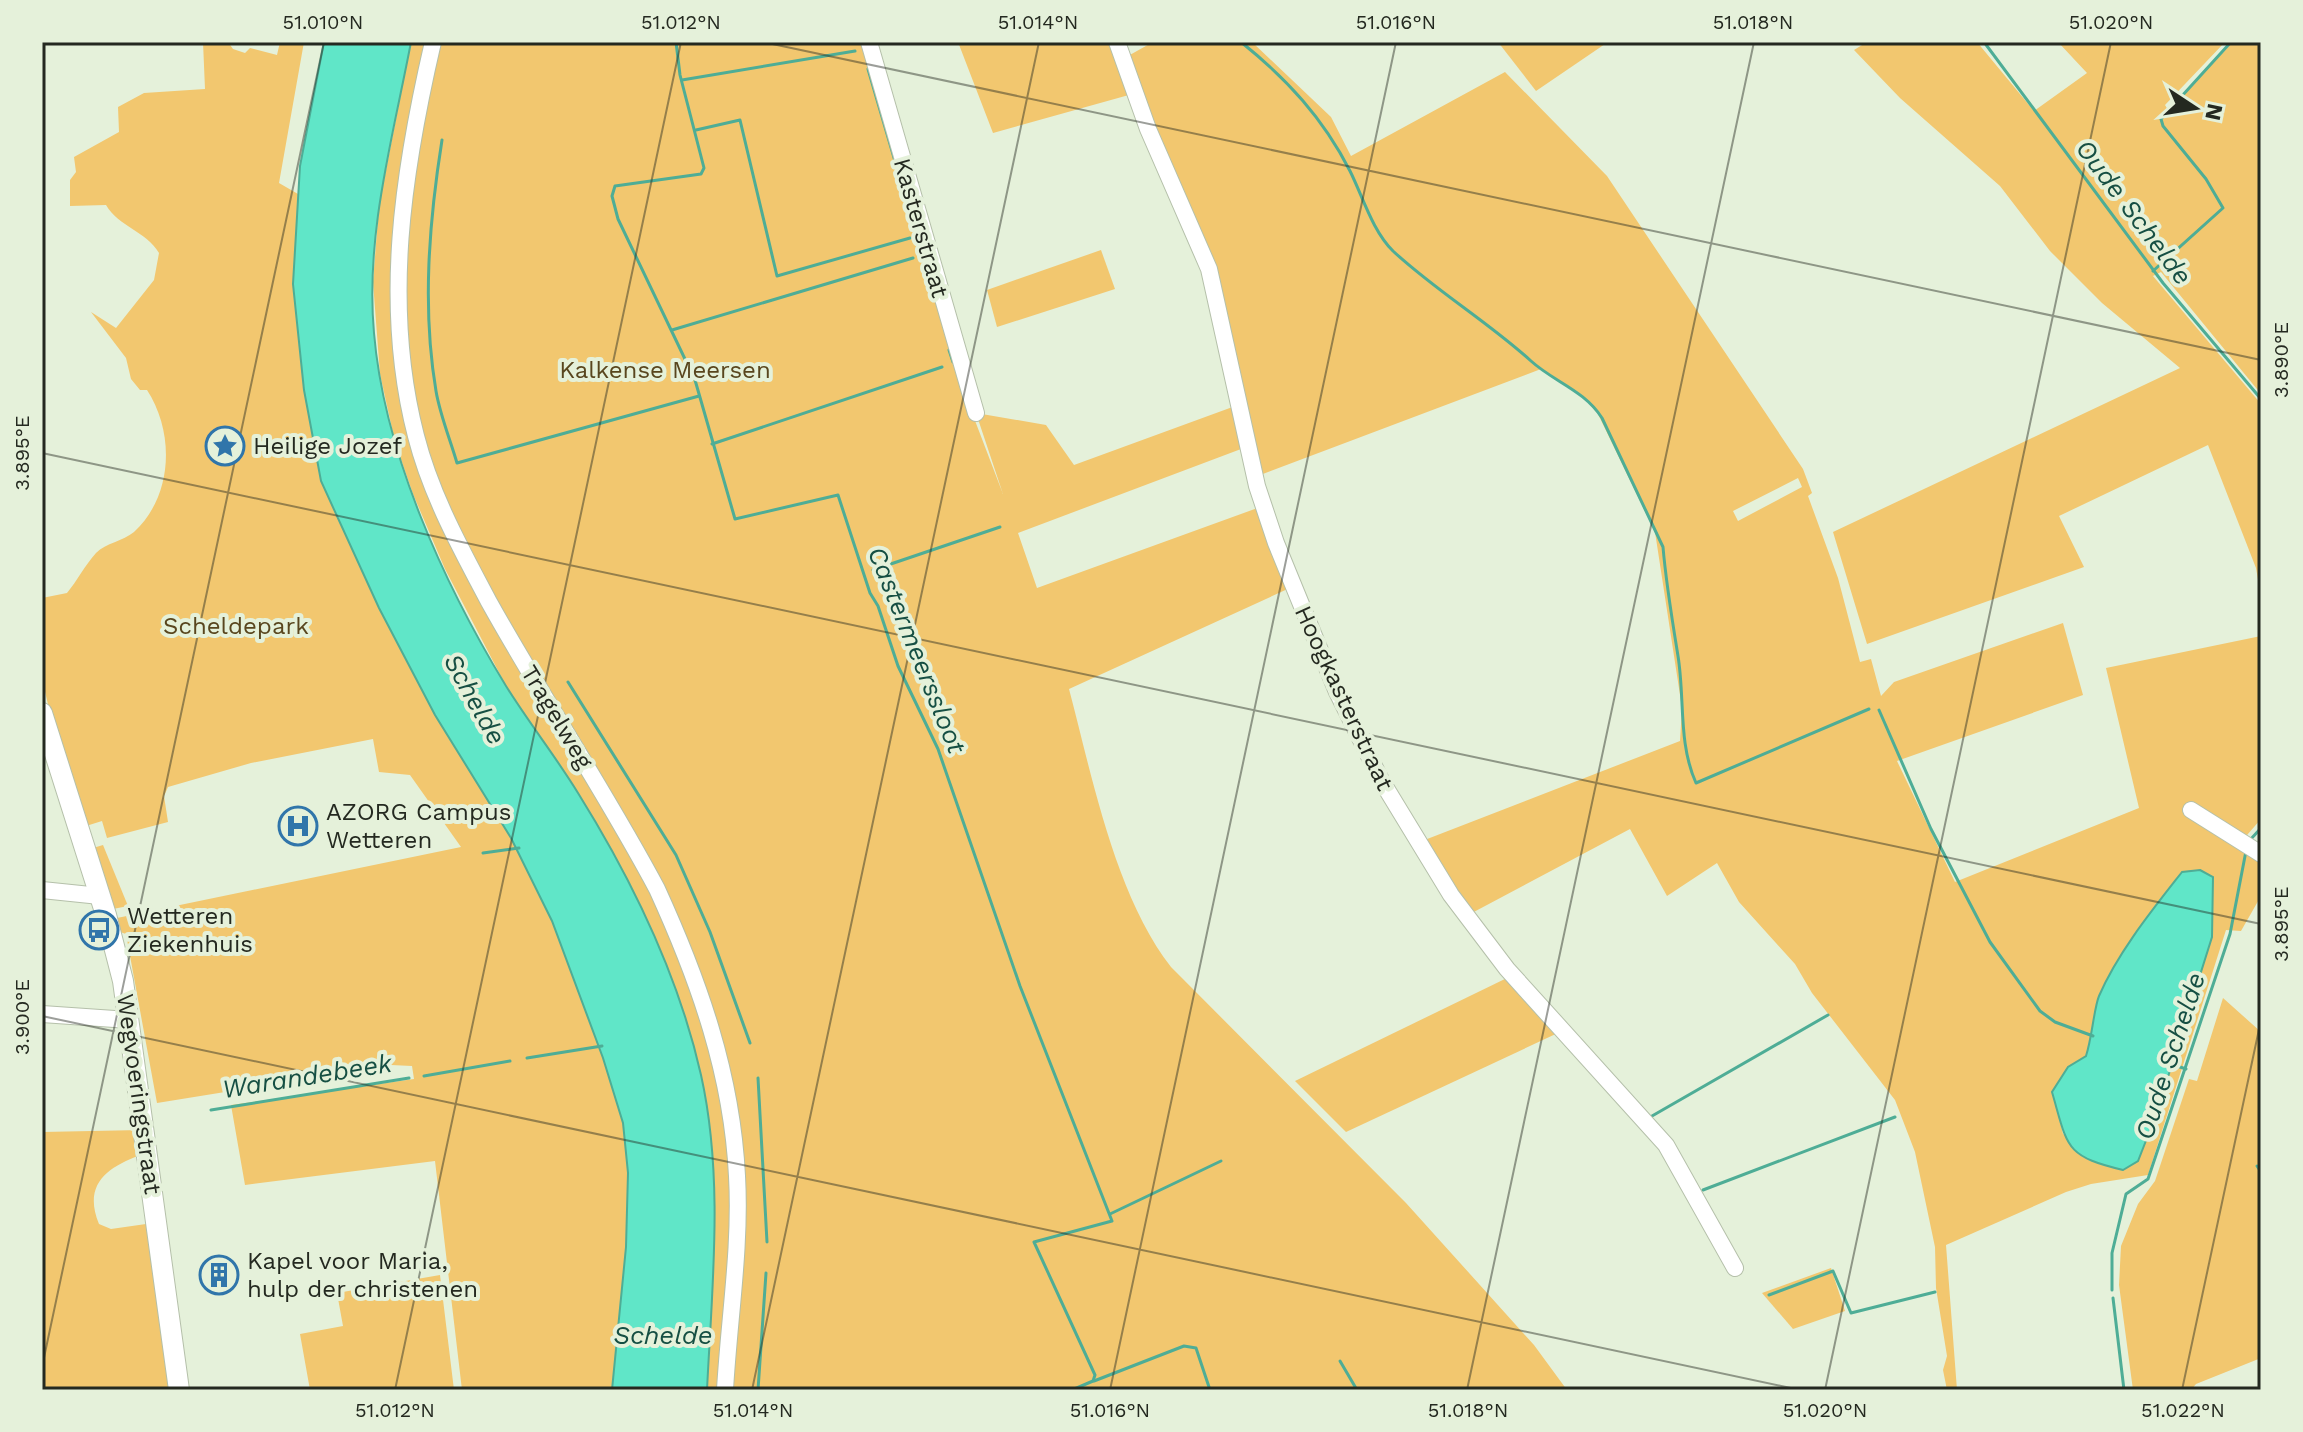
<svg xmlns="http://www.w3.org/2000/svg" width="2303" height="1432" font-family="'Work Sans',sans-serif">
<rect width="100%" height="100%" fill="#e5f1da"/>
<g fill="#f2c76f" fill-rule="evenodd">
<path d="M203 42H228L233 49 245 53 250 48 277 55 280 42H304L279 183 298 194 293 284 304 390 321 481 379 608 435 715 511 838 552 921 603 1058 623 1123 628 1173 626 1247 612 1390H462L435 1161 245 1185 231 1105 414 1079 412 1066 391 1065 157 1103 126 934 120 932 117 918 461 847 410 775 379 772 373 739 251 763 168 787 164 796 168 822 107 838 102 821 86 826 59 751 42 679V598L67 593C77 581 85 565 96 553 106 543 123 541 134 532 173 496 175 433 147 390H140L131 379 126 358 91 312 116 328 154 280 159 253C146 231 119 227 106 205L70 206V180L76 172 74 157 119 132 118 107 144 93 205 89Z"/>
<path d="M411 42H861L953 363 1003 494 976 413 1046 425 1074 465 1238 405 1214 290 1136 93 993 133 958 42H1112L1128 56 1153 42H1252L1331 117 1351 156 1505 72 1607 176 1803 469 1812 493 1808 496 1838 578 1860 662 1871 659 1881 696 1894 682 2063 623 2083 695 1897 761 1955 882 2139 808 2106 668 2261 636V819L2241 842 2261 855V896L2241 931 2226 930 2148 1175 2091 1184 2066 1192 1946 1245 1957 1390H1947L1943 1370 1947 1356 1936 1288 1935 1247 1915 1152 1895 1100 1812 993 1795 964 1739 902 1717 863 1667 896 1630 829 1470 914 1422 841 1680 741 1682 708 1655 532 1598 414 1585 399 1541 369 1255 477 1249 446 1018 533 1037 588 1263 506 1292 587 1069 689C1092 776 1115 895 1171 967L1406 1203 1534 1345 1567 1390H707L713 1258 701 1075 684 1019 659 953 605 840 505 684 445 569 413 494 395 442 380 374 373 282 379 206ZM1798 478 1802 487 1738 521 1733 511ZM2182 872 2213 877 2212 937 2138 1161 2063 1134 2057 1108 2068 1067 2086 1056C2092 1038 2094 1008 2099 996 2117 954 2154 907 2182 872Z"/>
<polygon points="1498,42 1608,42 1536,91"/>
<polygon points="1867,42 1977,42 2034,111 2087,73 2058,42 2225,42 2165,105 2168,110 2233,42 2261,42 2261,394 2161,272 2153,276 2261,404 2261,597 2256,568 2208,445 2059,516 2084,567 1867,644 1833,532 2180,368 2102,303 2050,251 2000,186 1900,98 1854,50"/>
<polygon points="1101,250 1115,289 997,327 987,290"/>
<polygon points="103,845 128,906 113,909 93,848"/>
<polygon points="1509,977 1560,1032 1346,1132 1295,1081"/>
<polygon points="2223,998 2261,1032 2261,1358 2196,1384 2191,1390 2133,1390 2119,1285 2121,1246 2138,1204 2155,1181 2189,1079 2197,1081"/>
<path d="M141 1130 140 1155C106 1168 83 1185 99 1224L111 1229 153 1223 172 1390H42V1132Z"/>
<polygon points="1831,1268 1845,1311 1793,1329 1762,1293"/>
<polygon points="440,1275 454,1390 310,1390 300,1334 343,1326 337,1293"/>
</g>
<g fill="#60e6c8" stroke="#4ead96" stroke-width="2">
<path d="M324 42H411C393 137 365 235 374 333 384 453 444 584 506 686 529 723 556 757 578 793 631 878 679 977 701 1075 724 1178 712 1286 707 1390H612L626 1247 628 1173 623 1123 603 1058 552 921 511 838 435 715 379 608 321 481 304 390 293 284 300 166Z"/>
<path d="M2200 870 2213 877 2212 937 2156 1115 2138 1161 2123 1170C2064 1156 2068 1147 2052 1092L2068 1067 2086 1056C2092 1038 2094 1008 2099 996 2118 952 2153 909 2182 872Z"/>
</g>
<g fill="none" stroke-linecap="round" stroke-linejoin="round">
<g stroke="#4ead96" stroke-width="3">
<polyline points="676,42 680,75 704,168 701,174 615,186 612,196 618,219 695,380 735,519 838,495 870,593 878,606 898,666 938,749 1020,986 1112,1221 1034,1242 1095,1375 1093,1381 1072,1390"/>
<path d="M1241 42C1287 79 1323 118 1350 171 1363 197 1372 230 1393 251 1436 291 1487 321 1531 361 1554 382 1584 390 1602 418L1663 547C1666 583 1672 619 1678 656 1685 699 1678 743 1696 783L1869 709"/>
<polyline points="1984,42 2163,283 2261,399"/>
<polyline points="868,69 912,219"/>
<polyline points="682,80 855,51"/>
<polyline points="696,130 740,120 777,276 910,238"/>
<path d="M442 140C429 222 422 308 436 391 440 415 450 439 457 463L699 396"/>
<polyline points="2153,271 2223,208 2206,179 2163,126 2161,119 2231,42"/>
<polyline points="672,330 913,258"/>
<polyline points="949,350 953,362"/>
<polyline points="712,444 942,367"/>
<polyline points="873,570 1000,527"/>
<polyline points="568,682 676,855 710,932 750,1043"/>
<polyline points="1879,710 1931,829 1990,942 2040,1011 2055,1022 2093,1036"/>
<polyline points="2250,840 2261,828"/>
<polyline points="483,853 519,848"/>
<polyline points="527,1058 602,1046"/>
<polyline points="2168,1063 2186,1069"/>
<polyline points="424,1076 510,1061"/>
<polyline points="758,1078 767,1242"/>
<polyline points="211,1110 409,1078"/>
<polyline points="1652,1116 1828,1015"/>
<polyline points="2257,1166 2261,1172"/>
<polyline points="1703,1190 1895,1117"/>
<polyline points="1110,1214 1221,1161"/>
<polyline points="2112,1290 2112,1253 2126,1194 2148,1179 2230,934 2246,851"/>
<polyline points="1769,1295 1833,1271 1851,1313 1935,1292"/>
<polyline points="2113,1298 2124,1390"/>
<polyline points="1340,1361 1357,1390"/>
<polyline points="1094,1381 1184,1346 1196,1348 1210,1390"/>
<polyline points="758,1390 766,1273"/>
</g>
<defs>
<g id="minor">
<path d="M433 42C403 171 382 305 416 436 431 495 461 549 489 602 543 699 605 791 657 889 699 981 732 1074 737 1176 741 1247 729 1319 725 1390"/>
<polyline points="869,42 976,413"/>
<polyline points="1117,42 1148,129 1209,269 1257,486 1276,543 1337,692 1381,780 1451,895 1507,969 1666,1145 1735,1268"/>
<polyline points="2191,810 2261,854"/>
<polyline points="42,890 100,896"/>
<polyline points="42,1014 129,1020"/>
</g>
<polyline id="major" points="42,713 106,915 123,981 179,1390"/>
</defs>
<use href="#minor" stroke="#b5c0aa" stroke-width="18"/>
<use href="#major" stroke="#b5c0aa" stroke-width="22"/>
<use href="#minor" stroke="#fff" stroke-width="16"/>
<use href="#major" stroke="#fff" stroke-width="20"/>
</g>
<path fill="none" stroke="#242920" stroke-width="2" stroke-opacity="0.45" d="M763 42 2261 360M42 453 2261 924M42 1016 1800 1390M42 1367 324 42M395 1390 681 42M752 1390 1039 42M1110 1390 1396 42M1467 1390 1754 42M1825 1390 2111 42M2182 1390 2261 1020"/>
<defs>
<symbol id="sight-ring" viewBox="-11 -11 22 22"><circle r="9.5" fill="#e5f1da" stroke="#3075aa" stroke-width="1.5"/><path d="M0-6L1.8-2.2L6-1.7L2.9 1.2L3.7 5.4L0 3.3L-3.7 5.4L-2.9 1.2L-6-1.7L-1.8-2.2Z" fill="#3075aa"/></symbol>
<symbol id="hospital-ring" viewBox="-11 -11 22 22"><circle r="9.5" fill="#e5f1da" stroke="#3075aa" stroke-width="1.5"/><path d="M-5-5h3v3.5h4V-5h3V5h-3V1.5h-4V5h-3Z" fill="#3075aa"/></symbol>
<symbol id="bus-ring" viewBox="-11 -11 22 22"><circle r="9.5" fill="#e5f1da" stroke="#3075aa" stroke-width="1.5"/><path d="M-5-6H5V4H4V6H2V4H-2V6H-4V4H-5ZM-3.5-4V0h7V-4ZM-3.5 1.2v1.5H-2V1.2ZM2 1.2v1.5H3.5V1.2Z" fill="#3075aa"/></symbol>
<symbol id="building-ring" viewBox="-11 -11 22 22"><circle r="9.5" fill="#e5f1da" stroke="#3075aa" stroke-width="1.5"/><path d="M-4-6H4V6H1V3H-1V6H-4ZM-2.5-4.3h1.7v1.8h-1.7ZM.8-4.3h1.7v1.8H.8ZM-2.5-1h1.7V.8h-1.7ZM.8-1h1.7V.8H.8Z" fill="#3075aa"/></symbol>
</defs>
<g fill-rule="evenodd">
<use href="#sight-ring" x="203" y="424" width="44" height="44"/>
<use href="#hospital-ring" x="276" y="804" width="44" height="44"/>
<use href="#bus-ring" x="77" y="908" width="44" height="44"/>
<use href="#building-ring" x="197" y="1253" width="44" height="44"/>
</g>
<g text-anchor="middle" stroke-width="8" stroke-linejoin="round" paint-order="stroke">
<g font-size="24" fill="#242920" stroke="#e5f1da">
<text transform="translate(921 228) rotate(74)" y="8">Kasterstraat</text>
<text transform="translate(1344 698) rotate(65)" y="8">Hoogkasterstraat</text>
<text transform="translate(557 717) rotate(59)" y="8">Tragelweg</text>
<text transform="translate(139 1094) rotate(82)" y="8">Wegvoeringstraat</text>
</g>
<g font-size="24" fill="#59461e" stroke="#e5f1da">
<text x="665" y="378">Kalkense Meersen</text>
<text x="236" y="634">Scheldepark</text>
</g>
<g font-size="24" fill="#242920" stroke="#e5f1da" text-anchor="start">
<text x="253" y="454">Heilige Jozef</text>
<text x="326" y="820">AZORG Campus<tspan x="326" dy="28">Wetteren</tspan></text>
<text x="127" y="924">Wetteren<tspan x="127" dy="28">Ziekenhuis</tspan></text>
<text x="247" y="1269">Kapel voor Maria,<tspan x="247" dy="28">hulp der christenen</tspan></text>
</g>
<g font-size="26" font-style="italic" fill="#164f43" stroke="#e5f1da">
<text transform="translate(2134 212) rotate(53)" y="9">Oude Schelde</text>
<text transform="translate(917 650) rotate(68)" y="9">Castermeerssloot</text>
<text transform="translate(475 699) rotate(61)" y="9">Schelde</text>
<text transform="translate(2170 1056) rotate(-72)" y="9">Oude Schelde</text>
<text transform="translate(307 1076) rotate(-9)" y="9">Warandebeek</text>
<text x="663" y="1344">Schelde</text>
</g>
</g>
<rect width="2303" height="1432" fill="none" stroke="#e5f1da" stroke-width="88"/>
<g transform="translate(2195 108) rotate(102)" stroke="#e5f1da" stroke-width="6" paint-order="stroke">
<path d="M0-6L14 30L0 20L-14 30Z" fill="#242920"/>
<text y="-12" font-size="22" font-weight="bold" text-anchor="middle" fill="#242920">N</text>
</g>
<rect x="44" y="44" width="2215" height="1344" fill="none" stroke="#242920" stroke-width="3"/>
<g font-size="20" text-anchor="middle" fill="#242920">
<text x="323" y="29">51.010°N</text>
<text x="681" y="29">51.012°N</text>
<text x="1038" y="29">51.014°N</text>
<text x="1396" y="29">51.016°N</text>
<text x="1753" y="29">51.018°N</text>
<text x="2111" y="29">51.020°N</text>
<text transform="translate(2281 360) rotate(-90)" y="7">3.890°E</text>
<text transform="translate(22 453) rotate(-90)" y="7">3.895°E</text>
<text transform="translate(2281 924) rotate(-90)" y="7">3.895°E</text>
<text transform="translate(22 1017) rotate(-90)" y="7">3.900°E</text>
<text x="395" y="1417">51.012°N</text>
<text x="753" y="1417">51.014°N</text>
<text x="1110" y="1417">51.016°N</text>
<text x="1468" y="1417">51.018°N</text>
<text x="1825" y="1417">51.020°N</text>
<text x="2183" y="1417">51.022°N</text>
</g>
</svg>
